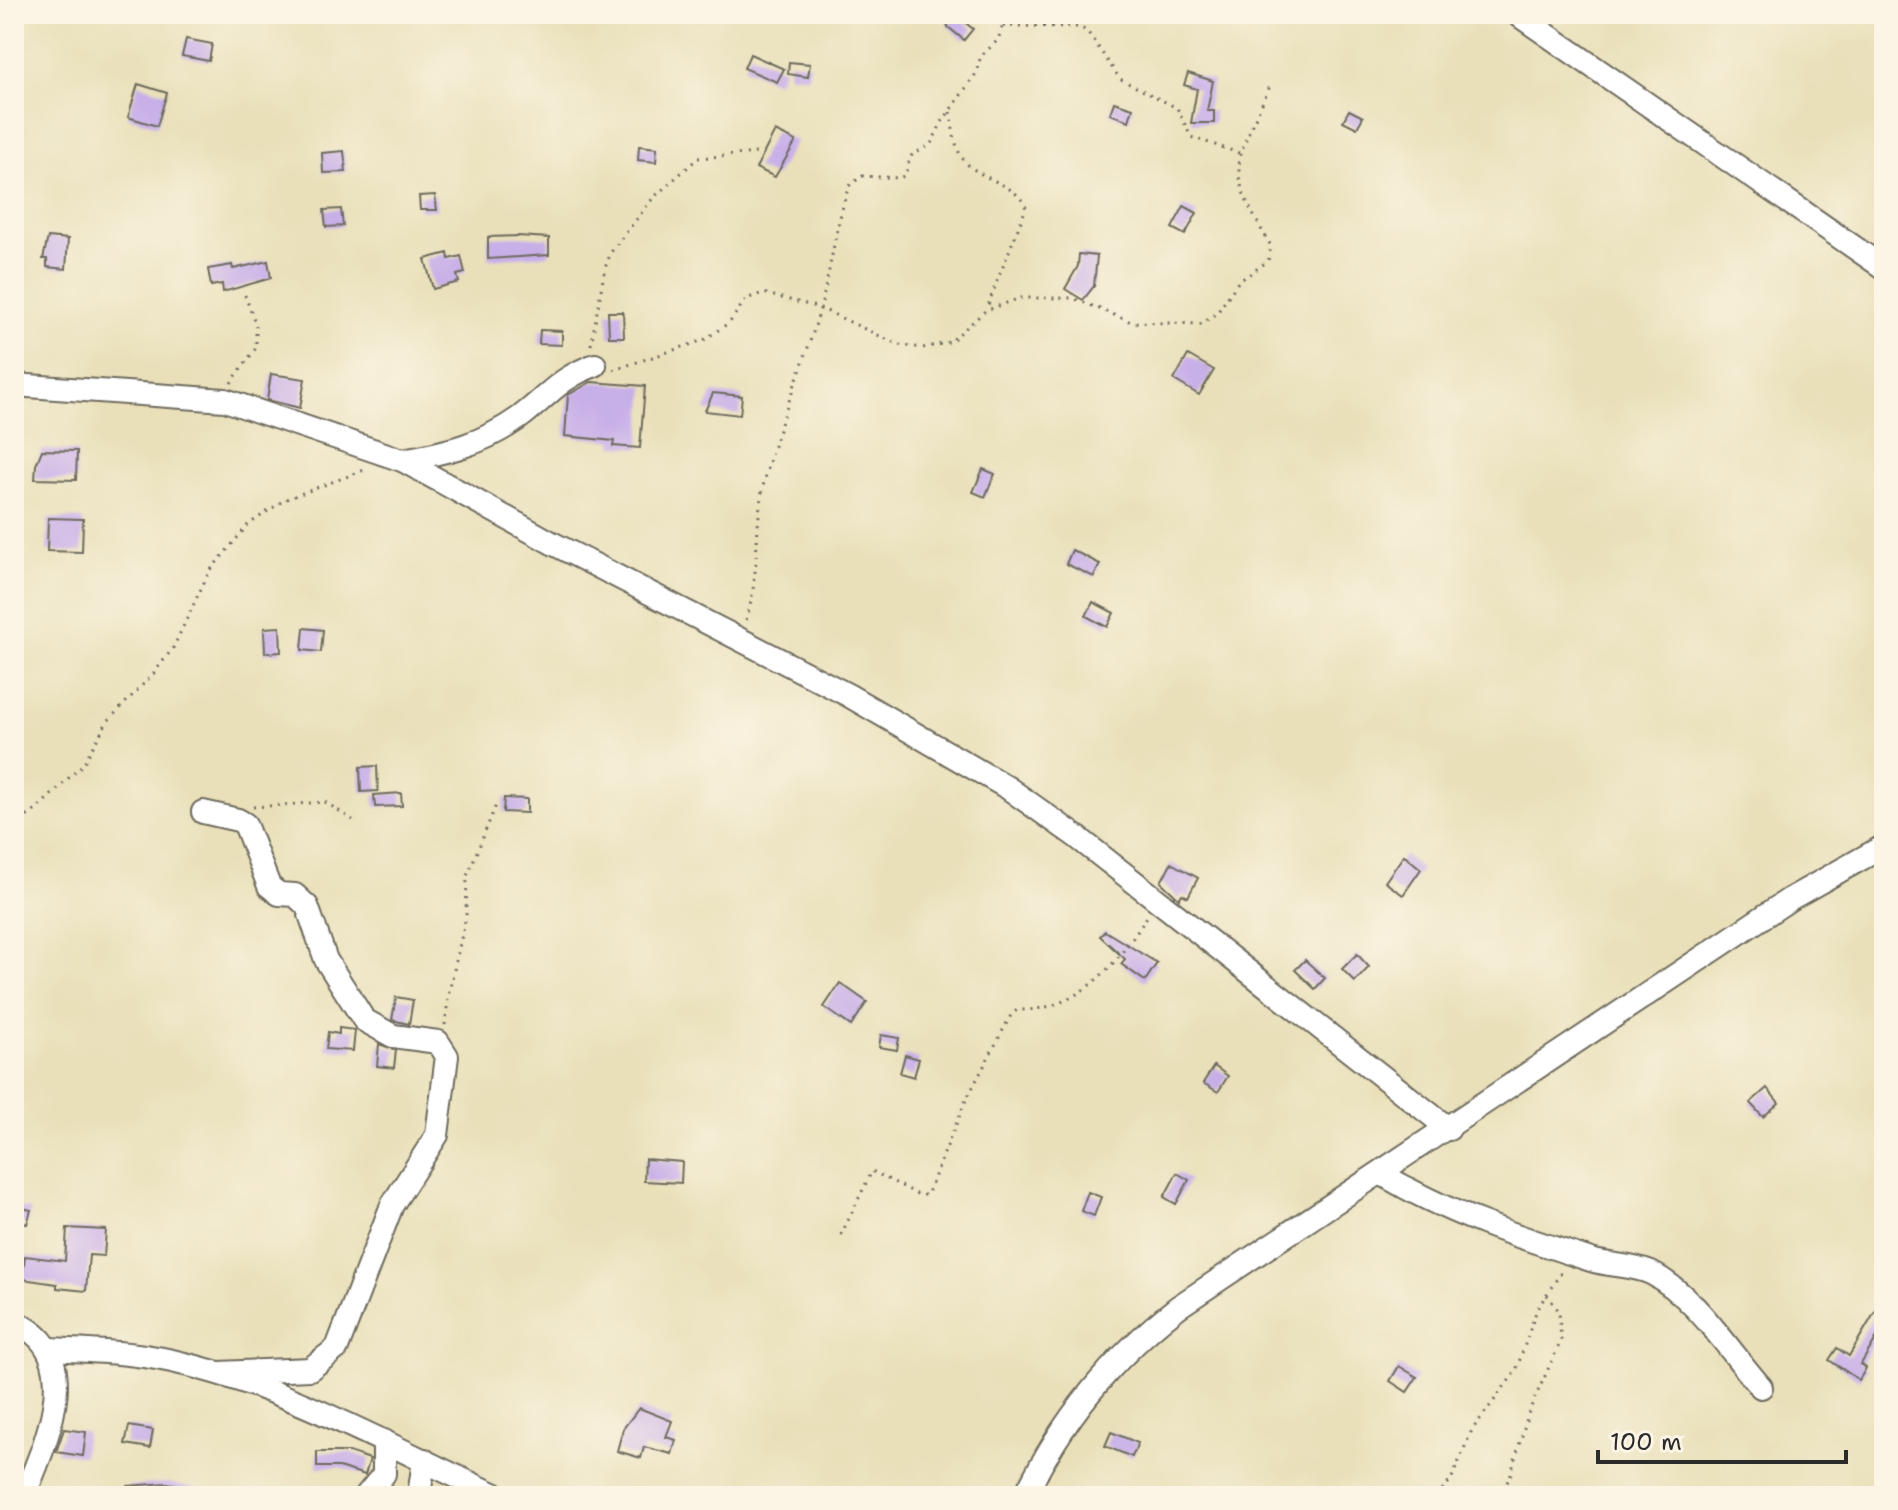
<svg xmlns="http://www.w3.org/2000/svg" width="1898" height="1510" font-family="'Shantell Sans',sans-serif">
<rect width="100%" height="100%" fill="#fcf5e5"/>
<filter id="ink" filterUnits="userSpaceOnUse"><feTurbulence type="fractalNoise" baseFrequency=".0125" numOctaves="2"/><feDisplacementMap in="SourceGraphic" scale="16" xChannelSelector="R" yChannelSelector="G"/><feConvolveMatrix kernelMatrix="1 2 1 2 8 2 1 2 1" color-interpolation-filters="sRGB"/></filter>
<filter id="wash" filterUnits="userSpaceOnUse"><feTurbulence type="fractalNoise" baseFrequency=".006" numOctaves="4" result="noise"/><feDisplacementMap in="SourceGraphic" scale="32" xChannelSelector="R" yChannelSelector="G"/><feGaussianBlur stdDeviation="1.8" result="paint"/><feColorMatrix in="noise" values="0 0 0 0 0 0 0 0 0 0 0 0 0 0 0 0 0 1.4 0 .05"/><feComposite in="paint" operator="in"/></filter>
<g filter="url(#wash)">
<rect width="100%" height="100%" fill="#e9e0ba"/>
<g id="blocks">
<g fill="#c7afe8">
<polygon points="956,15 973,29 964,40 947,26"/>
<polygon points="186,39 212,44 209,61 182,56"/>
<polygon points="750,54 784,69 777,82 744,68"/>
<polygon points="789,62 810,64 808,77 788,74"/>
<polygon points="1188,73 1213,81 1207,111 1214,111 1214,123 1191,123 1197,89 1184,85"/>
<polygon points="138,84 167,93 157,126 128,117"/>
<polygon points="1114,102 1133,108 1129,121 1110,114"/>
<polygon points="1349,110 1363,117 1357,128 1343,121"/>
<polygon points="775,131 796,141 775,177 756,168"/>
<polygon points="639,146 657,148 656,162 638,160"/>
<polygon points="344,151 346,172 323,173 322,153"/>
<polygon points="435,195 437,210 420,210 419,196"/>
<polygon points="1184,206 1197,213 1185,235 1172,228"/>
<polygon points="341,209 343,226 326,227 324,210"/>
<polygon points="518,236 549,238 549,255 488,259 488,237"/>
<polygon points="48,237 68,239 66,269 47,267 47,259 43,259"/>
<polygon points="448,253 449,259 461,256 465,273 457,275 459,282 433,289 425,259"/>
<polygon points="1079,254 1097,256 1094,286 1083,300 1065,289 1078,266"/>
<polygon points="268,261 271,278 223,292 222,284 211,286 208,269 232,265 233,269"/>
<polygon points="608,312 623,312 624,337 609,337"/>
<polygon points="540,330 562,331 562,345 539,344"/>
<polygon points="1188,355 1214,370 1199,395 1174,380"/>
<polygon points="271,374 305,379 300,408 267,400"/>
<polygon points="591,382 645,386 640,448 613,446 614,441 565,436 568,395"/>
<polygon points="713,393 742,396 740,415 705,411"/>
<polygon points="42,450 77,451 76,480 35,479 36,465"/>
<polygon points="983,469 995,474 985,497 973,492"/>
<polygon points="48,518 83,519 82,552 47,551"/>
<polygon points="1072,550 1100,564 1094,577 1066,564"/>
<polygon points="1093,602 1114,613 1107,627 1086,616"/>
<polygon points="280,627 281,652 265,653 264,628"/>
<polygon points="304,628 323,630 321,652 302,650"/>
<polygon points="377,766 378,791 361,792 360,767"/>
<polygon points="401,793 402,806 375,807 374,795"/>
<polygon points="504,798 527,799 527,813 503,812"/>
<polygon points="1404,855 1421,869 1403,895 1385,882"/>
<polygon points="1171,863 1198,878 1188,897 1182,894 1179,899 1161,882"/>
<polygon points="1105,931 1157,963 1145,981 1121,964 1125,959 1100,936"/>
<polygon points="1357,954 1369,967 1355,982 1342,969"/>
<polygon points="1305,960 1325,978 1315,989 1295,970"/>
<polygon points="840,983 867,1002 851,1026 824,1007"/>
<polygon points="396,997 413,1000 409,1024 392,1020"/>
<polygon points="339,1028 355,1030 353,1051 326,1049 328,1032 339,1034"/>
<polygon points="881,1035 899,1038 897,1050 879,1047"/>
<polygon points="379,1044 396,1050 394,1068 377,1066"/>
<polygon points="905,1055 919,1059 914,1077 900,1073"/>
<polygon points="1214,1066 1228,1076 1218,1092 1203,1083"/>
<polygon points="1767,1088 1779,1103 1763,1117 1750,1103"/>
<polygon points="645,1159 682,1162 681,1183 644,1181"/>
<polygon points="1177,1173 1189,1180 1176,1204 1164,1197"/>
<polygon points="1088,1192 1101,1197 1094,1216 1081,1211"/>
<polygon points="14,1206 31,1210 27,1224 14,1221"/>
<polygon points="67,1228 106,1230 104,1256 89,1255 86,1291 57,1288 57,1284 22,1279 25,1256 65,1261"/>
<polygon points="1884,1297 1884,1325 1861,1364 1866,1368 1859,1380 1829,1360 1837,1348 1849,1356"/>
<polygon points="1399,1366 1417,1377 1407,1392 1390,1381"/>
<polygon points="639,1408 672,1421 666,1437 676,1440 672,1454 644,1447 641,1458 617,1451 623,1429"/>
<polygon points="129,1426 153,1430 150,1448 125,1444"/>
<polygon points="64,1429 86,1432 83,1456 56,1452"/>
<polygon points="1111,1432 1138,1443 1132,1457 1105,1446"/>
<polygon points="317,1452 349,1452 370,1459 365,1475 339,1467 317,1467"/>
<polygon points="167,1483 200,1489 200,1496 128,1496 128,1486"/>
</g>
</g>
</g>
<g filter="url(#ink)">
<use href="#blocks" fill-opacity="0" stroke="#6e6a5d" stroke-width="2"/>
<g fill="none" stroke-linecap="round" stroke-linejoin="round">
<defs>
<g id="minor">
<polyline points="1517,14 1884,268"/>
<polyline points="14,385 225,400 402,460 552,543 848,695 1008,788 1077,837 1449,1129"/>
<path d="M402 460C445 453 483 444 519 418 549 396 557 379 595 365"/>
<polyline points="203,812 238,820 245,824 269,886 279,894 295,895 307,906 326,960 364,1020 393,1036 438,1042 447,1056 437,1135 392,1205 337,1348 310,1369 219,1373"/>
<path d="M1382 1174C1447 1214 1519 1237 1591 1260 1610 1266 1632 1265 1651 1273 1696 1296 1728 1350 1761 1387"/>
<path d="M14 1322C88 1352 46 1442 24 1496"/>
<path d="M51 1349C91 1351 132 1352 172 1361 286 1386 392 1448 498 1496"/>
<polyline points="366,1496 384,1474 384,1441"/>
<polyline points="419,1496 424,1460"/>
<path d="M1025 1496C1062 1419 1111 1359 1178 1307L1790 899 1884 846"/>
</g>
</defs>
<use href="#minor" stroke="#6e6a5d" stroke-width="26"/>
<g stroke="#6e6a5d" stroke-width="3" stroke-dasharray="2 6" stroke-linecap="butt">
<polyline points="1003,26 1079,27 1087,31 1120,79 1177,108 1191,137 1239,153"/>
<path d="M950 112C953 126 954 144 961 156 976 181 1016 181 1026 208L986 310"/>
<polyline points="591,345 605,268 611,252 653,198 698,158 757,153"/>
<path d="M613 370 704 340 730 322 746 299 763 293 820 308 899 345 923 348 950 342 985 311 1020 298H1073L1131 322 1201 324 1217 313 1238 282 1268 261 1271 246C1224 166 1233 168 1270 86"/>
<polyline points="231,383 256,348 256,325 243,290"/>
<path d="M746 620C760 577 754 531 763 487 777 424 804 367 821 306 831 267 836 224 849 186L862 176 900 178 905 175 911 156 931 144 942 122 975 75 981 56 998 40 1006 14"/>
<polyline points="253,807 325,802 353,820"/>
<polyline points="14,826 36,810 83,764 107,722 154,673 173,648 209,572 248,525 284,500 367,469"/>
<polyline points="445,1025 449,992 466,917 467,876 496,805"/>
<path d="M841 1235 872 1171 919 1195H927L966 1100 1011 1015 1017 1010C1079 1012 1118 963 1148 915"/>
<polyline points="1437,1496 1451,1480 1472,1430 1516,1371 1537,1309 1562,1271"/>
<polyline points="1499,1496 1510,1477 1529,1411 1561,1341 1559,1311 1547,1295"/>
</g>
<use href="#minor" stroke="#fff" stroke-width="22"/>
</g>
</g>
<rect width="1898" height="1510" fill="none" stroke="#fcf5e5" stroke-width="48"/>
<path d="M1598 1450v12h248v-12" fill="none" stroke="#2b2b2b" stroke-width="4"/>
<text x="1610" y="1450" font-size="24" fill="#2b2b2b" stroke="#fcf5e5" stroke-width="6" paint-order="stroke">100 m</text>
</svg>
